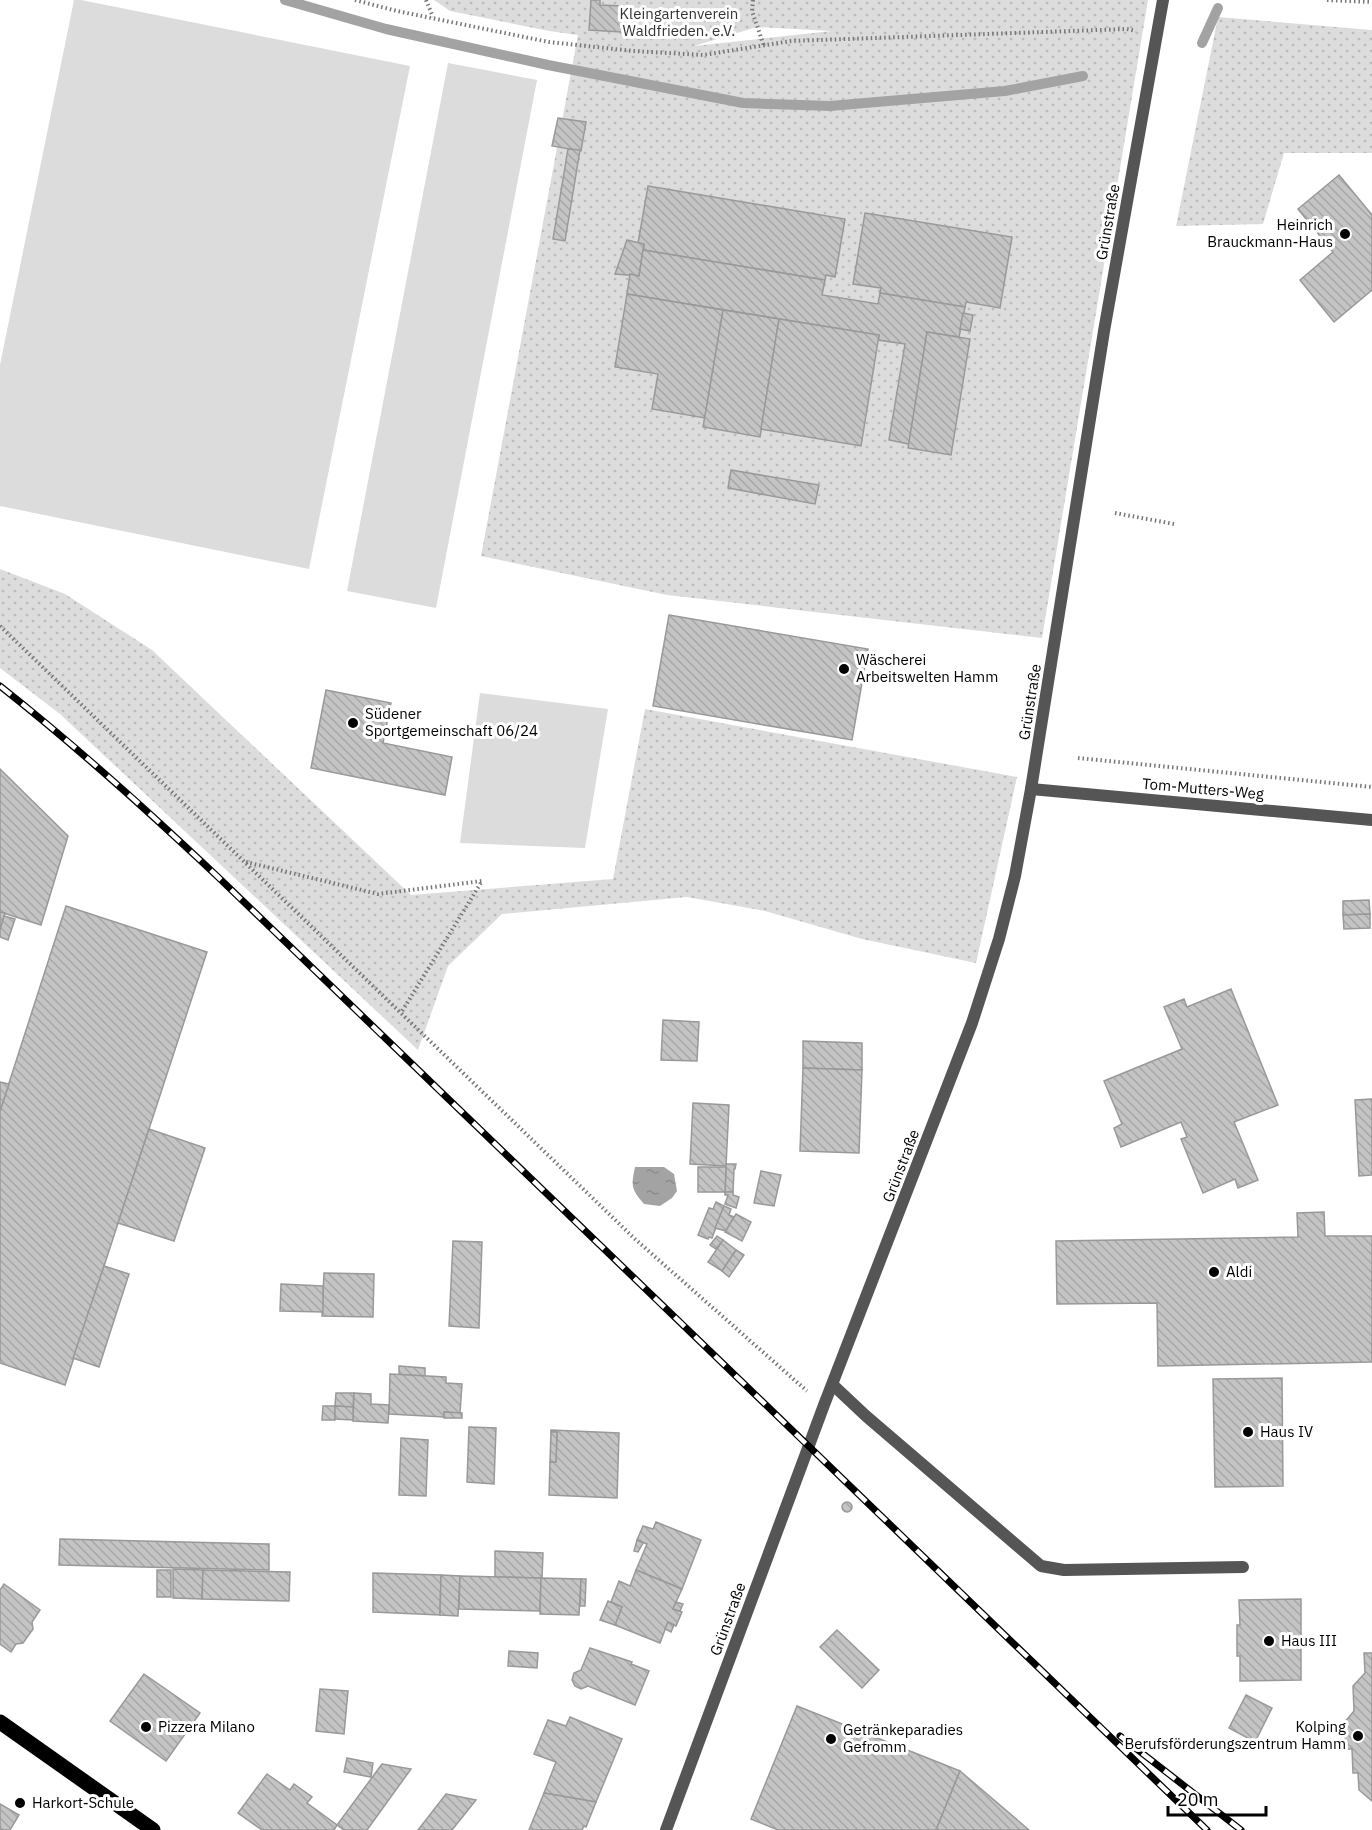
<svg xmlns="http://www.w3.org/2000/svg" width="1372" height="1830" font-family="'IBM Plex Sans',sans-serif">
<defs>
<pattern id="grass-dots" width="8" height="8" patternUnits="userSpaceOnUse" patternTransform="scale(1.5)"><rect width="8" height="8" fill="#dcdcdc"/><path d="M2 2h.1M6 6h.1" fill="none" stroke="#bbb" stroke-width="1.8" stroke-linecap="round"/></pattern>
<pattern id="water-ripples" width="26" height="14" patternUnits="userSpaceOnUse" patternTransform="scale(1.5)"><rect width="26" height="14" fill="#a3a3a3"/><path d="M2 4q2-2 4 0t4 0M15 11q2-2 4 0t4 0" fill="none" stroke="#8b8b8b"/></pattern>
<pattern id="building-back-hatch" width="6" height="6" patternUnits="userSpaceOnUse" patternTransform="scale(1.5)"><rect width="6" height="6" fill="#c4c4c4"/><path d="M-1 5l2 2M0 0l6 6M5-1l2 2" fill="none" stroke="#a7a7a7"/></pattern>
</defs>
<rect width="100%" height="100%" fill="#fff"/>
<g fill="url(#grass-dots)" fill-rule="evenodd">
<path d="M434 0H1148L1042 638 667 595 481 556 578 35 549 31 450 11ZM757 27 831 31H832L694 46Z"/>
<polygon points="1218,17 1372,30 1372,153 1284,153 1263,224 1176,226"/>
<polygon points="0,569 65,594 152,650 411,895 613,879 645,709 1017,777 976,963 862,939 765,911 687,897 502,914 448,966 418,1050 60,714 0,668"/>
</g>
<g fill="#dcdcdc">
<polygon points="74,0 81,0 410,66 309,569 0,506 0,365"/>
<polygon points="448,63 537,80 436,608 347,591"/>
<polygon points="480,693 608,709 585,848 460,843"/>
</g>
<path fill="url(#water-ripples)" d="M635 1167H664L674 1174 677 1191 672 1198 660 1206 644 1204C631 1189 631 1186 635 1167Z"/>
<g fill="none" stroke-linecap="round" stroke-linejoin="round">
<g stroke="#a3a3a3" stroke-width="10">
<polyline points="285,0 386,29 548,65 743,103 830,106 1005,91 1083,76"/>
<polyline points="1202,43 1218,8"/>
</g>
</g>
<g fill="url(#building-back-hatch)" stroke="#999" stroke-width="1.5">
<polygon points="591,0 600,0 600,5 623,6 621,32 589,30"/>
<polygon points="558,118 586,122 581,151 552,146"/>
<polygon points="568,149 580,150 565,241 553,239"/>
<polygon points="1339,175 1372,215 1372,290 1334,322 1300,280 1333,252 1298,209"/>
<polygon points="648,186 845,219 835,277 826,275 825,280 643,250 644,244 638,243"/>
<polygon points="865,213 1012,237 1000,308 966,302 965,307 880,293 881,288 853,284"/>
<polygon points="627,240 644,244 639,276 615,274"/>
<polygon points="643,250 825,280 822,295 878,304 880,293 965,307 959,337 927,332 909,444 889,440 905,344 878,340 879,335 627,294 630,274 639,276"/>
<polygon points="627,294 723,310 705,418 652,409 658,374 615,367"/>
<polygon points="723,310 779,319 760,437 703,427"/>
<polygon points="963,313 973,315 970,331 960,329"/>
<polygon points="779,319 879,335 861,446 761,429"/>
<polygon points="927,332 970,339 951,455 908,448"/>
<polygon points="731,470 819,485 815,504 728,488"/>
<polygon points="669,615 868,649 852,740 653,706"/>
<polygon points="326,690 391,703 383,743 452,757 445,795 311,768"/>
<polygon points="0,769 68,836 41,925 0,912"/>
<polygon points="1369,900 1370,914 1343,915 1343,901"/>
<polygon points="66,906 207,952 65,1385 0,1363 0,1111"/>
<polygon points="0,912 5,913 0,930"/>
<polygon points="1370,914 1370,928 1344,929 1343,915"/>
<polygon points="4,916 15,919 8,940 0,937 0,930"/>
<polygon points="1231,989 1278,1105 1234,1122 1258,1180 1238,1188 1235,1179 1203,1193 1181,1139 1187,1137 1181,1122 1121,1147 1114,1128 1122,1124 1104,1081 1182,1049 1164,1007 1184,999 1187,1007"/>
<polygon points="663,1020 699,1022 697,1061 661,1060"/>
<polygon points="803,1041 862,1043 862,1070 803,1068"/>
<polygon points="803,1068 862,1070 859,1153 800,1151"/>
<polygon points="0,1082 9,1084 0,1111"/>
<polygon points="1372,1099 1372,1175 1359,1176 1355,1100"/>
<polygon points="693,1103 729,1105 726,1166 690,1164"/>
<polygon points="149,1129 205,1148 174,1241 118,1223"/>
<polygon points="726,1164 736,1164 735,1169 734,1169 733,1192 725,1192"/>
<polygon points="698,1167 726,1167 725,1192 698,1192"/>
<polygon points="761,1171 781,1175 774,1206 754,1203"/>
<polygon points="725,1192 733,1192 733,1195 739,1197 736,1208 725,1204 728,1195 725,1195"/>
<polygon points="716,1202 724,1206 712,1238 709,1237 708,1239 698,1235 709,1208 713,1209"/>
<polygon points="724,1206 731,1209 729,1215 734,1217 726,1231 715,1228"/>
<polygon points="1324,1212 1325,1236 1372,1236 1372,1362 1158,1366 1157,1303 1057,1304 1056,1241 1298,1237 1297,1213"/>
<polygon points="736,1214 751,1222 742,1241 725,1232"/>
<polygon points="717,1236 723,1240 716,1249 710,1245"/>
<polygon points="723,1240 736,1250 722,1271 708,1262"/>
<polygon points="453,1241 482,1242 479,1328 449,1326"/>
<polygon points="736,1250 744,1255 729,1277 722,1271"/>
<polygon points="104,1266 129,1274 99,1367 73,1358"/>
<polygon points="324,1273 374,1274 373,1317 322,1316"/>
<polygon points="281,1284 323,1286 323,1312 280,1311"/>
<polygon points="399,1366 425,1368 425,1376 399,1375"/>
<polygon points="390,1374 446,1377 446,1383 462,1384 460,1413 444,1412 444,1417 389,1414"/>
<polygon points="1282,1378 1283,1486 1215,1487 1213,1379"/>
<polygon points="336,1393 354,1393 353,1407 335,1406"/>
<polygon points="354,1393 371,1394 371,1404 389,1405 388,1423 353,1421"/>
<polygon points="323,1406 335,1406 335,1420 322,1420"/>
<polygon points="335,1406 353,1407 353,1420 335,1419"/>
<polygon points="444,1412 462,1413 462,1418 444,1418"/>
<polygon points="469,1427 496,1428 494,1484 467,1482"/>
<polygon points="551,1430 619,1433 617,1498 549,1495 550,1462 556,1462 557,1432 551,1432"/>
<polygon points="551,1432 557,1432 556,1462 550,1462"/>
<polygon points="401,1438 428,1440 426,1496 399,1495"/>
<circle cx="847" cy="1507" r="5"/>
<polygon points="656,1522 701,1540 682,1589 636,1570 647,1544 637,1540 643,1526 653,1529"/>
<polygon points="60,1539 269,1544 269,1570 59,1565"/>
<polygon points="637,1540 643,1543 638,1552 634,1551"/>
<polygon points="495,1551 543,1553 542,1578 495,1577"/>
<polygon points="173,1569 203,1570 202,1599 173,1598"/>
<rect x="157" y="1570" width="14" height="27"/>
<polygon points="203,1570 290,1572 289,1601 202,1599"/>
<polygon points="636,1570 682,1589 673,1609 682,1612 676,1626 668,1622 660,1643 615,1625 622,1607 611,1602 619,1581 630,1586"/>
<polygon points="373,1573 441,1575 440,1615 373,1612"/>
<polygon points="441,1575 460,1576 458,1616 440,1615"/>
<polygon points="460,1576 541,1578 540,1611 459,1609"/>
<polygon points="541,1578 581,1579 579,1615 540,1614"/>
<polygon points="581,1579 586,1579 585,1606 580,1606"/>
<polygon points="4,1584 40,1610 32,1622 33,1629 23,1643 16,1644 11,1652 0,1644 0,1590"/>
<polygon points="1301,1599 1301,1680 1240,1681 1240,1656 1237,1656 1237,1625 1240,1625 1239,1600"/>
<polygon points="608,1601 622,1607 615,1625 600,1620"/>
<polygon points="676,1602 683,1604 680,1611 673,1609"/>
<polygon points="668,1622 674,1625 671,1632 665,1629"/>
<polygon points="837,1630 879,1670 862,1688 820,1647"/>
<polygon points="590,1648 632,1662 631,1664 649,1671 635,1705 588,1686 581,1689 575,1686 572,1680 574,1673 581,1670"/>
<polygon points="509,1651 538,1653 537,1668 508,1666"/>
<polygon points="1364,1653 1372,1653 1372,1801 1359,1790 1358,1773 1353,1773 1352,1749 1345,1749 1344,1723 1354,1711 1353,1686 1365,1673"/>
<polygon points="144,1674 200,1713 166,1761 110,1721"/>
<polygon points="320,1689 348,1691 344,1734 316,1731"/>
<polygon points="1246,1695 1272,1708 1255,1742 1229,1728"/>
<polygon points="797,1706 960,1771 936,1830 778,1830 751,1819"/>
<polygon points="570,1717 622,1739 596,1802 544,1793 556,1762 534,1754 548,1720 566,1726"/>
<polygon points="347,1758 373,1763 371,1777 344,1772"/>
<polygon points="382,1764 411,1769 367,1830 344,1830 337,1825"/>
<polygon points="960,1771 1029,1830 936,1830"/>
<polygon points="267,1774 290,1790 294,1784 312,1797 307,1803 337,1825 334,1830 262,1830 238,1813"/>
<polygon points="544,1793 596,1802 586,1827 584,1826 582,1830 529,1830"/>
<polygon points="446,1794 476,1800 452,1830 418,1830"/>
<polygon points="0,1804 19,1815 10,1830 0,1830"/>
</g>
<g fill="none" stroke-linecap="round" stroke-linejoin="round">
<g stroke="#777" stroke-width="4" stroke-dasharray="1.5 3" stroke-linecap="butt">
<polyline points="355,0 397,11 549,42 633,51 703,55 791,41 1127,29 1136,31"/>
<polyline points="426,0 433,17"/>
<polyline points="753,0 752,11 764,46"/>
<polyline points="1327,0 1372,2"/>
<polyline points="1115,513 1174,524"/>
<polyline points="0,626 635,1239 807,1391"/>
<polyline points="1078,758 1372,787"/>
<polyline points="246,862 378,894 482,881 401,1013"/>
</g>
<g stroke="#555" stroke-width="12">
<polyline points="1031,789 1372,820"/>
<polyline points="833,1385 866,1416 1041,1566 1064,1570 1243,1567"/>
<polyline points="666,1830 824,1405 972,1023 999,939 1015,876 1031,789 1104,331 1163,0"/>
</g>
<polyline stroke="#000" stroke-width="15" points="0,1722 153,1830"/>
<defs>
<g id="rail">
<path d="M0 686C76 746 148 811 218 877L1207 1830"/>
<polyline points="1120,1736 1241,1830"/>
</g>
</defs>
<use href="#rail" stroke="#000" stroke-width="7"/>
<use href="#rail" stroke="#fff" stroke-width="4.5" stroke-dasharray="14" stroke-linecap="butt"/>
</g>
<g fill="#000" stroke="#fff" stroke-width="2">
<circle cx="1345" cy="234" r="6"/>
<circle cx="844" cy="669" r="6"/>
<circle cx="353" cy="723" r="6"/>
<circle cx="1214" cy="1272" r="6"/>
<circle cx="1248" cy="1432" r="6"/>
<circle cx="1269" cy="1641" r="6"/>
<circle cx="146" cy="1727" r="6"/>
<circle cx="1358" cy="1736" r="6"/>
<circle cx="831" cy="1739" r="6"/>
<circle cx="20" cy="1803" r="6"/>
</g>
<g text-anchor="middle" stroke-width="6" stroke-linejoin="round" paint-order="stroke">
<g font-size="15" fill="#333" stroke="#fff">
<text x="679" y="19">Kleingartenverein<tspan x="679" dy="17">Waldfrieden. e.V.</tspan></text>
</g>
<g font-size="15" fill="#000" stroke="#fff">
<text transform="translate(1108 222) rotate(-80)" y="5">Grünstraße</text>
<text transform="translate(1030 702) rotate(-81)" y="5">Grünstraße</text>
<text transform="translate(1203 789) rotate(5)" y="5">Tom-Mutters-Weg</text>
<text transform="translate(901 1166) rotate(-69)" y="5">Grünstraße</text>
<text transform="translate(728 1619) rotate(-70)" y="5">Grünstraße</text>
</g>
<g font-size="15" fill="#000" stroke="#fff" text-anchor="start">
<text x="1333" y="230" text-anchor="end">Heinrich<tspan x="1333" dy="17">Brauckmann-Haus</tspan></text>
<text x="856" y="665">Wäscherei<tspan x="856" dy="17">Arbeitswelten Hamm</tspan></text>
<text x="365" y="719">Südener<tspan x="365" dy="17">Sportgemeinschaft 06/24</tspan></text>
<text x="1226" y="1277">Aldi</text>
<text x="1260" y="1437">Haus IV</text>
<text x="1281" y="1646">Haus III</text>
<text x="158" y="1732">Pizzera Milano</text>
<text x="1346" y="1732" text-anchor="end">Kolping<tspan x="1346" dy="17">Berufsförderungszentrum Hamm</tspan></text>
<text x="843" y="1735">Getränkeparadies<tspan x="843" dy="17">Gefromm</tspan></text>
<text x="32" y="1808">Harkort-Schule</text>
</g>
</g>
<path d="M1168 1806v9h98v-9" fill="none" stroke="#000000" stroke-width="3"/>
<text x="1177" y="1806" font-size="18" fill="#000000" stroke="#ffffff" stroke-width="4.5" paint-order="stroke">20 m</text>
</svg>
